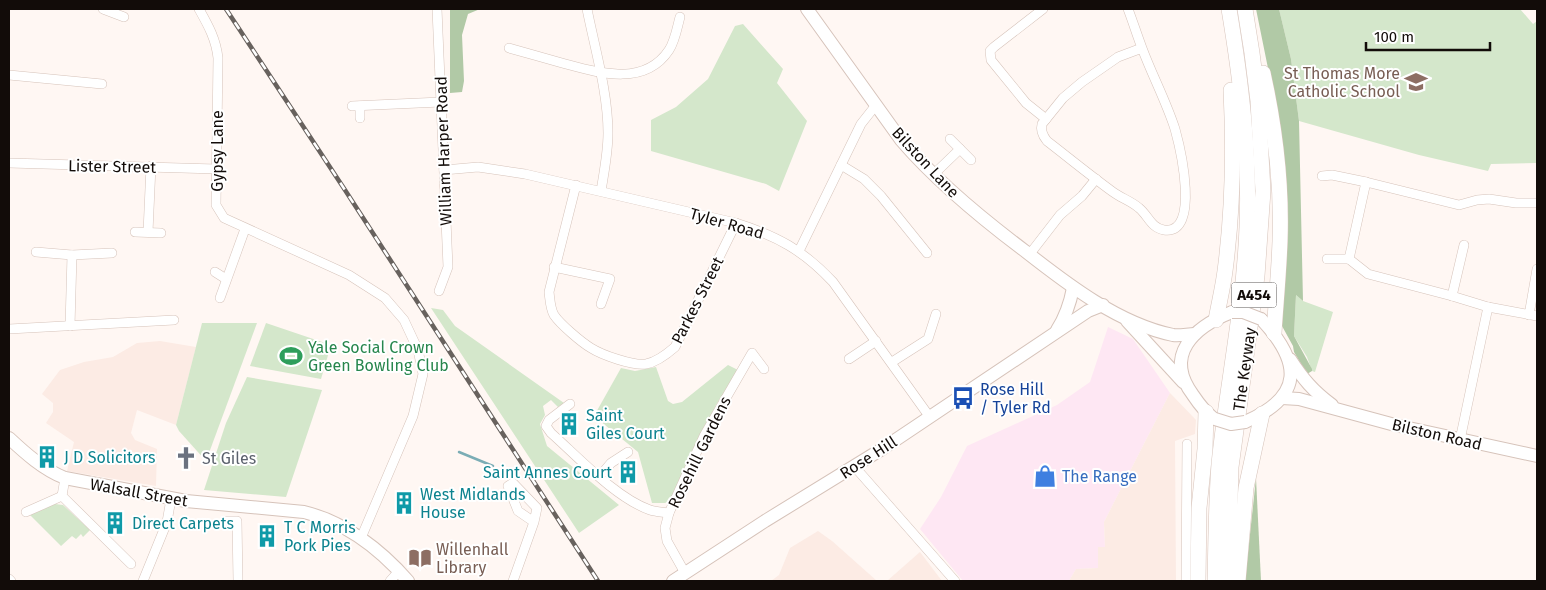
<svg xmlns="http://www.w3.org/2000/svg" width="1546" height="590" font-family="'Fira Sans',sans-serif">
<rect width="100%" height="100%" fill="#fff7f3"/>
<polygon fill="#fee7f3" points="1108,327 1133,339 1170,393 1104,522 1105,547 1098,548 1098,568 1076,569 1069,581 963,581 920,529 941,497 967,446 1057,405 1090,382"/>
<g fill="#fcebe4">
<polygon points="160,341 196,347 176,425 137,410 131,433 135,440 157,449 156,486 67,471 74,442 46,423 53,412 53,403 42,394 60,370 84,362 113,357 137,343"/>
<polygon points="1170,393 1196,420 1195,434 1175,441 1176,581 1069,581 1076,569 1098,568 1098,547 1105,547 1104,522"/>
<polygon points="818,531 832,541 877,581 771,581 779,575 790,548"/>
<polygon points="920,552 942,581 887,581"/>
</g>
<g fill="#d4e7cb">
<polygon points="1279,9 1520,9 1533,24 1537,21 1537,163 1491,164 1488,171 1419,155 1299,121 1291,59"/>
<polygon points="743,24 783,69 777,83 807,121 779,191 766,184 651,151 651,120 676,107 708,79 735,26"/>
<polygon points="1296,295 1303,301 1333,312 1315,372 1312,371 1307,357 1294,336"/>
<polygon points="431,308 443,310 455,326 564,403 558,407 551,400 543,406 545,415 540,424 547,446 619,505 579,533"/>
<polygon points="202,323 257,323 206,461 179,431 176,425"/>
<polygon points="266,323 331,345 321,379 250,366"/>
<polygon points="728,365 738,370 716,405 671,500 665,503 652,503 638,452 594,416 621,368 635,371 656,367 668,401 673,404 682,402"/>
<polygon points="247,377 322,390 286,497 204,490 226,423"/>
<polygon points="55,504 63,505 90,530 83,537 81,534 76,539 72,536 61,546 30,515"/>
</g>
<g fill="#b1c9a6">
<polygon points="450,9 480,9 468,14 462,35 464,81 462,92 450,93"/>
<polygon points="1256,9 1279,9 1291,59 1299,121 1303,301 1296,295 1294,336 1312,369 1312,371 1307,374 1294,352 1293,346 1282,326 1273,93"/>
<polygon points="1256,478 1261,581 1245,581"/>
</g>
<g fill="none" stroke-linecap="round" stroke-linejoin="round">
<polyline stroke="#7badb5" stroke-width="2.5" points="459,452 493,466"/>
<defs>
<g id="street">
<polyline points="103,9 124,17"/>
<path d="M199 9C208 25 216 39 218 58L216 205 224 218 349 275 385 298 404 320 418 350 423 374 413 416 361 538"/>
<polyline points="437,9 448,267 439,291"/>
<path d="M587 9C595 49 608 93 608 133 608 153 604 172 601 191"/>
<polyline points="1043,9 994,47 990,51 991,60 1026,103 1046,119"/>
<path d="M1128 9C1133 22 1137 35 1142 48 1152 75 1166 101 1175 129 1180 147 1201 235 1164 230 1151 228 1148 215 1139 208 1131 201 1121 198 1113 192 1091 176 1069 158 1047 141 1043 136 1040 131 1042 124L1063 98 1082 82 1118 57 1142 48"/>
<path d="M509 48C527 53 544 58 562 63 596 72 644 88 669 50 675 41 677 28 680 17"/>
<polyline points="9,75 102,84"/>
<polyline points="352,106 441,102"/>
<polyline points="360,106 360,118"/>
<polyline points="960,149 971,160"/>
<polyline points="9,163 216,169"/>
<polyline points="841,165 864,179 881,196 927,253"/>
<path d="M444 170 478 167 525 174 736 223C777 236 803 250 833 282L929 416"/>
<polyline points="934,174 960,149 950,139"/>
<polyline points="1322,176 1332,175 1366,182"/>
<path d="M576 185 549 292C550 299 550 308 554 315 560 324 581 342 591 348 602 355 633 366 646 364 657 362 667 354 675 347L736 223"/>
<polyline points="1537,203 1516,203 1489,199 1477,200 1459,205 1366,182 1349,259 1368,274 1452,296 1488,307 1537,316"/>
<polyline points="135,232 161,233"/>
<polyline points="148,232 151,166"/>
<polyline points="799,251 861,124 876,105"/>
<polyline points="36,252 72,255 112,253"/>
<polyline points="1029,255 1060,215 1082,196 1096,179"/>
<polyline points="1327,259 1349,259"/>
<polyline points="554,267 610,279 601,304"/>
<polyline points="215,272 226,279"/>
<polyline points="1452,296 1464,245"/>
<polyline points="220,298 245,229"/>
<polyline points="1529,315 1537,269"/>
<polyline points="70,326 72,255"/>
<polyline points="9,329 174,320"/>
<polyline points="849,359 876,341"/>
<polyline points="892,362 928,339 936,314"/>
<path d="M570 404 549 420 546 426 551 433C578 457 616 498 650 510 656 512 663 512 669 513"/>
<polyline points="1460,440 1488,307"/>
<polyline points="854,466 955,581"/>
<polyline points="600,476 611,463 628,452"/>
<polyline points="65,478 62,496 131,564"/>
<polyline points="26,512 62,496"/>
<polyline points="225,521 237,521 238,581"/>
<polyline points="685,573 667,541 665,528 669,513 704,436 752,353 764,369"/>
<polyline points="9,579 11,581"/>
<polyline points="143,581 167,522 171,499"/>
<polyline points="390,581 399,571"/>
<polyline points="513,581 534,522 537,508 513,483 508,486 518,511 534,522"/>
<polyline points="1186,581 1187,444"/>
</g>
<g id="secondary">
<path d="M807 9 901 140C937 182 981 218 1025 251 1067 284 1119 324 1173 335 1180 336 1188 334 1195 334"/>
<polyline points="1127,321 1183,382"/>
<path d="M1057 330C1066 316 1070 304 1073 288"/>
<path d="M1290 359C1303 379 1313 391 1332 405"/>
<polyline points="1282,398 1299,399 1395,425 1537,456"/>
<path d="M1213 418C1204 411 1199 404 1193 395 1163 355 1194 327 1232 312"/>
<path d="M1245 422C1305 396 1301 362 1261 319"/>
<path d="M9 438C25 453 44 470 65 478L186 501 304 512C345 522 381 550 408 581"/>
<polyline points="673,581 765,521 882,449 1088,311 1103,305"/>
</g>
<g id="highway">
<path d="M1263 73C1275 127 1282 185 1280 241 1279 271 1276 302 1274 333"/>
<path d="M1216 320C1219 303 1223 287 1225 271 1233 210 1234 151 1231 90"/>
<polyline points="1198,581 1199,508 1205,449 1206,412"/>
<path d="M1215 581C1216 542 1216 503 1219 464 1227 385 1244 307 1247 227 1250 154 1241 81 1229 9"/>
<polyline points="1228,581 1231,467 1257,276 1263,191 1258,101 1252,53 1245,9"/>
<polyline points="1238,581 1246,488 1262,414"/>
</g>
</defs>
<use href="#street" stroke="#d6c3ba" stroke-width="10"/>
<use href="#secondary" stroke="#d6c3ba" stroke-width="14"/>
<use href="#highway" stroke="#d6c3ba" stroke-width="16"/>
<use href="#street" stroke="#fff" stroke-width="9"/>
<use href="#secondary" stroke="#fff" stroke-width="12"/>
<use href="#highway" stroke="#fff" stroke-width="15"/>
<defs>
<polyline id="rail" points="226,9 345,190 598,581"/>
</defs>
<use href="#rail" stroke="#68625e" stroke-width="4.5"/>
<use href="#rail" stroke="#fff" stroke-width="2.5" stroke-dasharray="8" stroke-linecap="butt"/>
<defs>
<g id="secondary-bridge">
<polyline points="1232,312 1243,312 1261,319"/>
<polyline points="1215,419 1231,424 1245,422"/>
</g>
</defs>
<use href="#secondary-bridge" stroke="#d6c3ba" stroke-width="14" stroke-linecap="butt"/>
<use href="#secondary-bridge" stroke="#fff" stroke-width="12"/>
</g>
<defs>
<symbol id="school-bare" viewBox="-9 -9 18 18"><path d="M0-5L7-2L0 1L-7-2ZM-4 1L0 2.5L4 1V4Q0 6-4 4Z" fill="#8d6e63" stroke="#fff" stroke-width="2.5" paint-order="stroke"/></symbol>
<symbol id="stadium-bare" viewBox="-9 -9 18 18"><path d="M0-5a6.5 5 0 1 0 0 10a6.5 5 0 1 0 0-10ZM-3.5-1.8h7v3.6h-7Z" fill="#2e9e5b" stroke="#fff" stroke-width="2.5" paint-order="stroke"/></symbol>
<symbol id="bus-bare" viewBox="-9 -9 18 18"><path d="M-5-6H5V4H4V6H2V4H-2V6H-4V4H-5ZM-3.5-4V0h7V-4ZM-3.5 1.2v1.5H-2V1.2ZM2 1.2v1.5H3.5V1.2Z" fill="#1a4fb4" stroke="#fff" stroke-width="2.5" paint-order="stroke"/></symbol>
<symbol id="building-bare" viewBox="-9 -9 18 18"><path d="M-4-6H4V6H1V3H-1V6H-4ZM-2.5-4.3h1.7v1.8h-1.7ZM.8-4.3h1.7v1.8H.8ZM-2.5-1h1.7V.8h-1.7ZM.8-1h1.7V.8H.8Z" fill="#0f9aa8" stroke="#fff" stroke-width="2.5" paint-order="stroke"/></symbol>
<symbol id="church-bare" viewBox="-9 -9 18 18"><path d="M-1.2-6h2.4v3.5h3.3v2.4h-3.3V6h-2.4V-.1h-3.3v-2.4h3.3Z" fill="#6b7280" stroke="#fff" stroke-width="2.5" paint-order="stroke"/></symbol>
<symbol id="shop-bare" viewBox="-9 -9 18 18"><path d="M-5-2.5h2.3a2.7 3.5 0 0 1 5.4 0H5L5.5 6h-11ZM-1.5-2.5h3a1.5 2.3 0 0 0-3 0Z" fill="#3f7fe0" stroke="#fff" stroke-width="2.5" paint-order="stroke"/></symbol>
<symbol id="library-bare" viewBox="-9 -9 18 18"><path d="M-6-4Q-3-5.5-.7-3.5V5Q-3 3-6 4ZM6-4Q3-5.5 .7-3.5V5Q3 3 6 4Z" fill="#8d6e63" stroke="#fff" stroke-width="2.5" paint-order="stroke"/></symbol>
</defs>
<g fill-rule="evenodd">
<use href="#school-bare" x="1400" y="66" width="32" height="32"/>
<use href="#stadium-bare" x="275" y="340" width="32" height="32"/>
<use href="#bus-bare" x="947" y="382" width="32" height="32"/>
<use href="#building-bare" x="553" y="408" width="32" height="32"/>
<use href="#building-bare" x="31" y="441" width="32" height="32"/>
<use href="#church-bare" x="170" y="442" width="32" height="32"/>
<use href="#building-bare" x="612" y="456" width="32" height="32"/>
<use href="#shop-bare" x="1029" y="460" width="32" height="32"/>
<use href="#building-bare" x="388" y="487" width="32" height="32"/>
<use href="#building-bare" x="99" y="507" width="32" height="32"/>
<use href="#building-bare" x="251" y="520" width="32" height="32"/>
<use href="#library-bare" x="404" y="542" width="32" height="32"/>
</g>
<g text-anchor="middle" stroke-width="4" stroke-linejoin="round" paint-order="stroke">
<rect fill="#fff" stroke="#595553" stroke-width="1" x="1231.5" y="282.5" width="45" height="25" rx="4"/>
<g font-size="15" font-weight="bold" fill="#120c09">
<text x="1254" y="300">A454</text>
</g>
<g font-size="16" fill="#785e54" stroke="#fff" text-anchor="end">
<text x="1400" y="79">St Thomas More<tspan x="1400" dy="18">Catholic School</tspan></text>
<text x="436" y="555" text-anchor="start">Willenhall<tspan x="436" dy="18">Library</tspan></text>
</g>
<g font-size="16" fill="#120c09" stroke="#fff">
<text transform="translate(217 151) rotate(-90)" y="6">Gypsy Lane</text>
<text transform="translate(443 151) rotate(-92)" y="6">William Harper Road</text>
<text transform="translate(926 162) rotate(47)" y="6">Bilston Lane</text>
<text transform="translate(112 166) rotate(1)" y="6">Lister Street</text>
<text transform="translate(727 223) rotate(16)" y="6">Tyler Road</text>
<text transform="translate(697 300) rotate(-63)" y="6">Parkes Street</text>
<text transform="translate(1244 369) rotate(-82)" y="6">The Keyway</text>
<text transform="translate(1437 434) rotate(13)" y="6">Bilston Road</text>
<text transform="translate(699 452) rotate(-64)" y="6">Rosehill Gardens</text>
<text transform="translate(868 457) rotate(-33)" y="6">Rose Hill</text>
<text transform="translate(139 492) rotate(10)" y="6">Walsall Street</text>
</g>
<g font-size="16" fill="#27864d" stroke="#fff" text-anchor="start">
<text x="308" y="353">Yale Social Crown<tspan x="308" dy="18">Green Bowling Club</tspan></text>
</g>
<g font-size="16" fill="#164399" stroke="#fff" text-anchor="start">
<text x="980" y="395">Rose Hill<tspan x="980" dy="18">/ Tyler Rd</tspan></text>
</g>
<g font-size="16" fill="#0d838f" stroke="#fff" text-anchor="start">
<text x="586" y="421">Saint<tspan x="586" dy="18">Giles Court</tspan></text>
<text x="64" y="463">J D Solicitors</text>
<text x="612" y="478" text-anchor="end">Saint Annes Court</text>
<text x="420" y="500">West Midlands<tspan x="420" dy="18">House</tspan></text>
<text x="132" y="529">Direct Carpets</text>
<text x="284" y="533">T C Morris<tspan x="284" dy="18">Pork Pies</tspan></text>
</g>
<g font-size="16" fill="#5b616d" stroke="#fff" text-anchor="start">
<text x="202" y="464">St Giles</text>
</g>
<g font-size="16" fill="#366cbe" stroke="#fff" text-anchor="start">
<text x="1062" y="482">The Range</text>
</g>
</g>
<rect width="1546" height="590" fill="none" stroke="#120c09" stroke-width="20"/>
<path d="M1366 42v8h124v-8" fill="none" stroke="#120c09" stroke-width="2.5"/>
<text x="1374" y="42" font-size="15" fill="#120c09" stroke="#ffffff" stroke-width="4" paint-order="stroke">100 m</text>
</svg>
